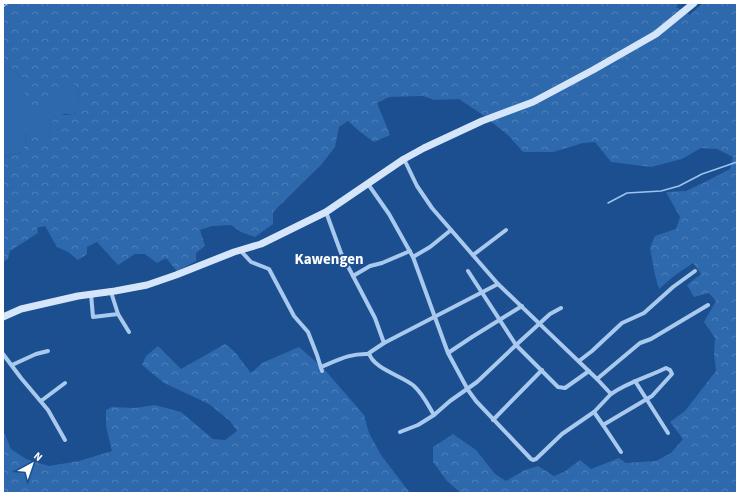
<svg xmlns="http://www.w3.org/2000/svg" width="740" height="496" font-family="'Source Sans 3',sans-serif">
<defs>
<pattern id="forest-crowns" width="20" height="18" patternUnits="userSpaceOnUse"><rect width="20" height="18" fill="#2e69ad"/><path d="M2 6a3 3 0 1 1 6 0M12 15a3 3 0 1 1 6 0" fill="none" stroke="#4d80b9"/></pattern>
</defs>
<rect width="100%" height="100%" fill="#1b4f8f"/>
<path fill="#2e69ad" d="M9 67 23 78 28 102 42 106C47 102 63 84 67 83 82 81 82 108 73 115L64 114 53 119 46 144C37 139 35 134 25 133 27 142 25 147 19 154L3 156V70Z"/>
<g fill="url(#forest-crowns)">
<path d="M3 3H679L676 7 690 15 703 3H737V493H461L447 481 433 462V447L453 434 476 450 495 474 506 481 525 470 538 466 554 476 564 472 580 460 591 469 619 458 626 463 656 461 671 453 683 439 670 422 685 411 716 371 714 354 715 338 704 322 716 301 709 293 694 297 687 285 701 274 693 263 674 276 659 289 655 275 650 248 655 236 676 229 680 217 666 192 686 191 703 183 730 169 733 157 717 149 701 148 682 159 651 167 611 162 595 142 583 143 553 152H523L509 136 483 115 459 99 434 100 423 96 389 97 377 103 390 135 374 142 359 131 348 121 339 127 335 147 321 165 273 212V224L255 237 241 232 231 225 212 226 200 230 205 246 196 253V261L177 271 166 258 157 263 145 254H135L118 265 97 242 87 247V254L78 260 68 252 57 247 45 226 37 228 38 233 10 251 8 259 3 262V156L19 154C25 147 27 142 25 132 35 134 38 139 46 143L53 119 60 115H73C82 108 82 80 67 84 61 85 57 93 53 97 49 101 43 105 38 109 24 107 24 89 23 78L9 67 3 70Z"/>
<polygon points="225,344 234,351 251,373 262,363 299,347 324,369 364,415 369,433 381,455 410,493 3,493 3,430 11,449 26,459 49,466 79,461 112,451 106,426 106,410 112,407 135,408 155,405 181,412 213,439 225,440 237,431 230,421 209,404 164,383 142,365 146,356 158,346 181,369"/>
</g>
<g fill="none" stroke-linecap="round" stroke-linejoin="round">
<g stroke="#9cc4f0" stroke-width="1.5">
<polyline points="3,7 8,3"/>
<polyline points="608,203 627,193 661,191 679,186 702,174 737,162"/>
</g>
<g stroke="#a9c9ee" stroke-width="4">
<polyline points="404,159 417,186 432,208 498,284 597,379 640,343 651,339 708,305"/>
<polyline points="368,184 389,214 413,257 448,353 468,390 476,401 531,459 533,460 536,459 562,434 594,412 611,394"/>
<polyline points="326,212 341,253 375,318 384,343"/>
<polyline points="240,250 251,262 269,269 294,316 308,332 317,355 322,371"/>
<polyline points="473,255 506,230"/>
<polyline points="413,257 430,247 451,230"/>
<polyline points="468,271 516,345 558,387 565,388 589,371"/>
<polyline points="353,276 370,266 382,263 410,251"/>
<polyline points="91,294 93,317 118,314 111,292"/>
<polyline points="118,314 129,332"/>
<polyline points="448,353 472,337 522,306"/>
<polyline points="3,354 21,378 48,410 65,440"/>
<polyline points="579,361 592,351 622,323 644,313 673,287 695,271"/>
<polyline points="12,365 36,354 48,351"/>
<path d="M321 367C338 360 350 353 369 354"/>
<path d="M597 379 611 394C628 382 648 377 666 368L670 370 672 374 652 396 603 425 621 452"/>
<polyline points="635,381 668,433"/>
<polyline points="41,401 65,383"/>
<polyline points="594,412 603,425"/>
<path d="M434 415C428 405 423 394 414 386 403 376 373 369 369 353L384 343 498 284"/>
<polyline points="493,420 542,370"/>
<polyline points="400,432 418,425 434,415 450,401 477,382 516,345 550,314 561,308"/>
</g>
<polyline stroke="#d6e6fa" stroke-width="7" points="3,317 21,309 78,296 115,291 147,285 176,275 234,252 261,244 326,212 404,159 424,148 482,121 533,102 593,70 656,34 694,3"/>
</g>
<g text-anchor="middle" stroke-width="4" stroke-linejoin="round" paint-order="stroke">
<g font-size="15" font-weight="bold" fill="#fff" stroke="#1b4f8f">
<text x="329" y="264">Kawengen</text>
</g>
</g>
<rect width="740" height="496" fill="none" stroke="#ffffff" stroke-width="8"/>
<g transform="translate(32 464) rotate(40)" stroke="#1b4f8f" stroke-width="3" paint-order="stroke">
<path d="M0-3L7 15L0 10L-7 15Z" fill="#ffffff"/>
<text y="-6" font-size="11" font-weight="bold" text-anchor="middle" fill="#ffffff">N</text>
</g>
</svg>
